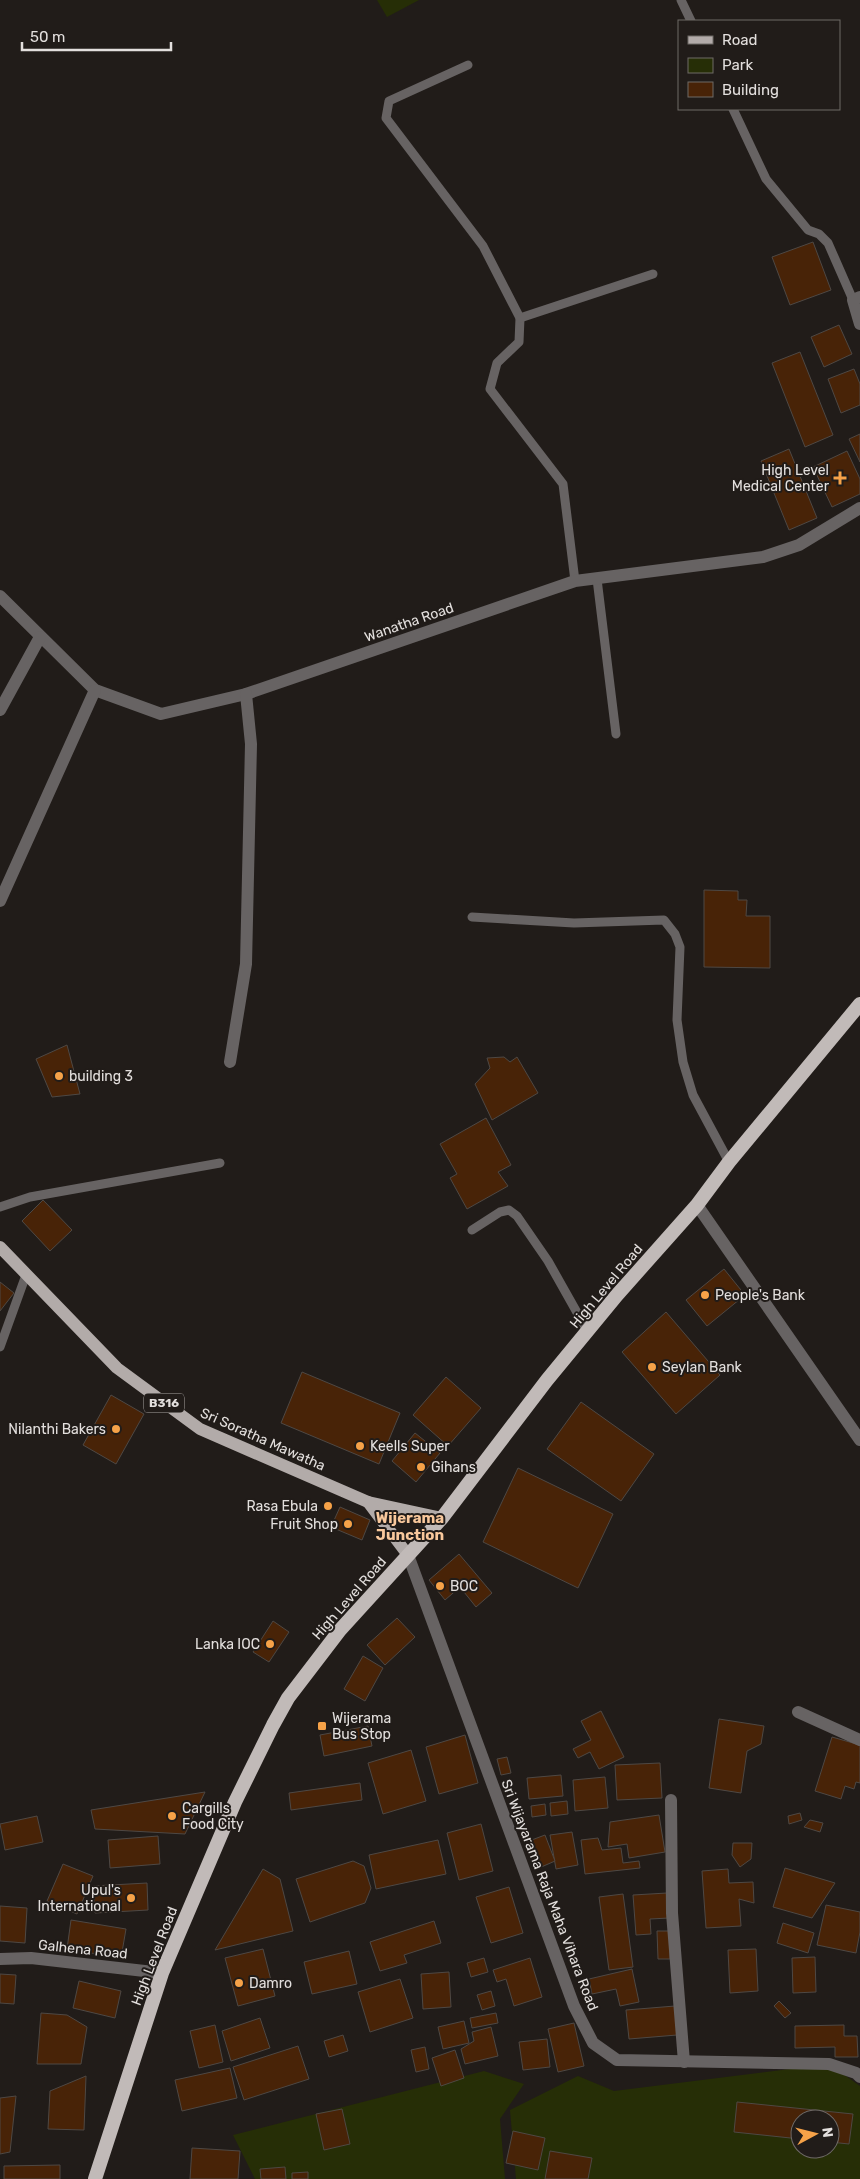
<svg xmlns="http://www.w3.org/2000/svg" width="860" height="2179" font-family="Rubik,sans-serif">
<rect width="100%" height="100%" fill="#211c19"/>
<g fill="#262e06" fill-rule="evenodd">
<polygon points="377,0 419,0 387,17"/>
<path d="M829 2064 860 2086V2179H516L510 2110 578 2076 614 2091ZM800 2119H830V2149H800Z"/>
<polygon points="484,2071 524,2084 500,2119 505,2179 255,2179 233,2135"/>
</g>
<g fill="#482307" stroke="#4e4844">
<polygon points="813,242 831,290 790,305 772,257"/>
<polygon points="839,325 852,354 824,367 811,337"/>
<polygon points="800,352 833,435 805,447 772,363"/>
<polygon points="854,369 860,384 860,405 841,413 828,379"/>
<polygon points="860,434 860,462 849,439"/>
<polygon points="789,449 817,518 789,530 761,461"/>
<polygon points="847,451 860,479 860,494 832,507 813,467"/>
<polygon points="704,890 738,891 738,900 747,900 746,916 770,916 770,968 704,967"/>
<polygon points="67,1045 80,1094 52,1097 36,1059"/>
<polygon points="504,1057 510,1062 517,1057 538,1093 492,1120 475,1084 490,1068 487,1058"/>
<polygon points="486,1118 511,1165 498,1172 508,1186 467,1209 450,1178 457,1174 440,1144"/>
<polygon points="43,1200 72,1230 50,1251 22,1221"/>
<polygon points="724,1269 745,1295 707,1326 686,1300"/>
<polygon points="0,1282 14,1293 0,1311"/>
<polygon points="666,1312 720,1375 676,1414 622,1352"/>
<polygon points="302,1372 400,1413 379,1464 281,1423"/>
<polygon points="446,1377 481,1408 448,1446 413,1415"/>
<polygon points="111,1395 144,1414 116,1464 83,1445"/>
<polygon points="581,1402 654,1454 621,1501 547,1449"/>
<polygon points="415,1433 440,1453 416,1482 392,1461"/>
<polygon points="518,1468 613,1514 578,1588 483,1542"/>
<polygon points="340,1507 370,1520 362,1540 331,1527"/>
<polygon points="459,1554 492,1593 476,1607 460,1587 445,1600 429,1580"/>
<polygon points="397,1618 415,1637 385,1665 367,1645"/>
<polygon points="273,1621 289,1632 269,1662 253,1652"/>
<polygon points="363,1656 383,1668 365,1701 344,1689"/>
<polygon points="601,1711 624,1757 599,1769 590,1752 578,1758 573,1749 591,1740 581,1721"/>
<polygon points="719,1719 764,1726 761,1744 747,1751 741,1793 709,1788"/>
<polygon points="368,1726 372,1746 324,1756 320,1735"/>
<polygon points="465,1735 478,1783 439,1794 426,1747"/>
<polygon points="832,1737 860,1745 860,1783 856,1782 854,1789 845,1786 841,1799 815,1791"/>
<polygon points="411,1750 426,1801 383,1814 368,1763"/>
<polygon points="507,1757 511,1773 501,1775 497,1759"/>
<polygon points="660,1763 662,1798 617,1800 615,1765"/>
<polygon points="561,1775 563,1796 529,1799 527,1778"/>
<polygon points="605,1777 608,1808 575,1811 573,1780"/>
<polygon points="360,1783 362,1800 291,1810 289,1793"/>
<polygon points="205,1792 185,1834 95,1829 91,1810"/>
<polygon points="567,1801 568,1814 551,1816 550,1803"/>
<polygon points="545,1804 546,1815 532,1817 531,1806"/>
<polygon points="800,1813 802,1820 789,1824 788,1816"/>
<polygon points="659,1815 665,1852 629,1858 627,1844 608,1847 610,1822"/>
<polygon points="37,1816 43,1842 5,1850 0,1824"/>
<polygon points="810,1820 823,1823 820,1832 804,1827"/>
<polygon points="481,1824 493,1871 459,1880 447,1833"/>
<polygon points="572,1832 578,1865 556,1869 550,1835"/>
<polygon points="545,1835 555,1861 539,1868 529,1841"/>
<polygon points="158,1836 160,1864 110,1868 108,1840"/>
<polygon points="598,1838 602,1850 621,1848 623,1863 639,1861 640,1868 585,1874 581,1840"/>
<polygon points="438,1840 446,1874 376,1889 369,1855"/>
<polygon points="733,1843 752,1843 751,1859 740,1867 732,1855"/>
<polygon points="353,1861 364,1866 371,1888 365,1903 310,1922 296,1879"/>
<polygon points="63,1864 93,1876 77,1914 47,1901"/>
<polygon points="785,1868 835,1883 812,1918 773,1907"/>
<polygon points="263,1869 280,1879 293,1931 215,1950"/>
<polygon points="728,1869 729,1883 753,1882 754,1903 739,1899 741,1926 706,1928 702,1871"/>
<polygon points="147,1883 148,1910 95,1913 93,1886"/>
<polygon points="509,1887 523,1933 491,1943 476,1897"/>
<polygon points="667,1893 669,1918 650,1919 651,1934 636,1935 633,1895"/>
<polygon points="623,1894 633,1967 609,1970 599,1897"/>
<polygon points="826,1905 860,1912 860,1932 856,1953 817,1945"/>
<polygon points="0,1906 27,1908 25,1943 0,1941"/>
<polygon points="71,1920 126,1929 121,1958 67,1949"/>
<polygon points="434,1921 441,1943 404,1955 407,1963 380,1971 370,1942"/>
<polygon points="783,1923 814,1933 808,1953 777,1943"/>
<polygon points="657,1931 670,1931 670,1959 658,1959"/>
<polygon points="263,1949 275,1996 238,2006 225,1958"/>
<polygon points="756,1949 758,1991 730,1993 728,1950"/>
<polygon points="349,1951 357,1984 312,1994 304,1962"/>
<polygon points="815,1957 816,1992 793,1993 792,1958"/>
<polygon points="484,1958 488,1972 471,1977 467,1963"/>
<polygon points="530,1958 542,1997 514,2006 506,1979 497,1982 493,1970"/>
<polygon points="632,1969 639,2002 620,2006 616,1989 592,1994 589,1979"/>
<polygon points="449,1972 451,2007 423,2009 421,1974"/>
<polygon points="0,1974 16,1975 14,2004 0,2003"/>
<polygon points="400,1979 413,2018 370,2032 358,1992"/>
<polygon points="79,1981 121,1991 115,2018 73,2008"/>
<polygon points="491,1991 495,2006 482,2010 477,1995"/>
<polygon points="779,2001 791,2013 785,2018 774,2006"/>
<polygon points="675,2006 677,2035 629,2039 626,2010"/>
<polygon points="41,2013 67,2015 87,2027 81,2064 37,2064"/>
<polygon points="496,2013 498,2023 472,2028 470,2018"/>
<polygon points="260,2018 270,2048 231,2061 222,2031"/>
<polygon points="464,2021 469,2043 443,2049 438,2027"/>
<polygon points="574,2023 584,2066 558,2072 548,2029"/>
<polygon points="215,2025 223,2062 199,2068 190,2031"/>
<polygon points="844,2025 844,2036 857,2036 858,2057 835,2057 835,2047 795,2048 795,2026"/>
<polygon points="491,2027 498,2056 465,2064 461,2049 474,2041 472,2032"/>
<polygon points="343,2035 348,2051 329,2057 324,2041"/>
<polygon points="547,2039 550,2067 523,2070 519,2042"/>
<polygon points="298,2046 309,2079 244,2100 233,2067"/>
<polygon points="425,2047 429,2069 416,2072 411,2050"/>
<polygon points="455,2050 464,2078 441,2086 432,2058"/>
<polygon points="230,2068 237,2098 182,2111 175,2080"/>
<polygon points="86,2076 84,2130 48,2129 50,2091"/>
<polygon points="16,2096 10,2152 0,2154 0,2098"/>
<polygon points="737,2102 853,2114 849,2144 830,2142 830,2119 800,2119 800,2139 734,2132"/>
<polygon points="342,2109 350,2144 324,2150 316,2114"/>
<polygon points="513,2131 545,2138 538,2170 506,2163"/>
<polygon points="192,2148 240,2151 238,2179 190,2179"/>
<polygon points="550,2151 592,2158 588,2179 545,2179"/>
<polygon points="60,2165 60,2179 4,2179 4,2166"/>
<polygon points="285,2167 286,2179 261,2179 260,2169"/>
<polygon points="308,2172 308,2179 292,2179 292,2173"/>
</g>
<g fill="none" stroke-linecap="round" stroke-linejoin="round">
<g stroke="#676363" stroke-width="9">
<polyline points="681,0 691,21"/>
<polyline points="468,65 389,101 386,118 483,246 520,318 519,342 497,363 490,389 563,484 575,581"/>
<polyline points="733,109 766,179 808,230 819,234 828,243 853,300"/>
<polyline points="520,318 653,274"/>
<polyline points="597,579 616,734"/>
<polyline points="472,917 574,923 664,920 675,934 680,947 677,1020 683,1062 693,1095 729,1162"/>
<polyline points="0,1207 30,1197 220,1163"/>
<polyline points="472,1230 500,1212 509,1210 517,1216 548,1261 588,1332"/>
<polyline points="0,1347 26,1275"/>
</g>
<g stroke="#676363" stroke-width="12">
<polyline points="860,297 853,300 860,324"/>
<polyline points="0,596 95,690 161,714 246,694 575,581 763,557 799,545 860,508"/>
<polyline points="0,710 40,637"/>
<polyline points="0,901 95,690"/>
<polyline points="230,1062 246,964 251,744 246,694"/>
<polyline points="697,1205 860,1440"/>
<polyline points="408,1555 574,2006 593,2043 617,2060 829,2064 856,2073 860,2077"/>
<polyline points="798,1712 860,1740"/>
<polyline points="671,1800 672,1913 684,2062"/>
<polyline points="0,1959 31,1958 162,1973"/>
</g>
<g stroke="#b2aba9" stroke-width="12">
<polyline points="0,1247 117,1368 200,1429 368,1502 442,1518"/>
<polyline points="368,1502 408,1555"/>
</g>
<polyline stroke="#c1bab8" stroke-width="14" points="95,2179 162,1973 235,1802 273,1725 288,1698 340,1630 442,1518 547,1380 617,1295 697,1205 729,1162 860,1004"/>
</g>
<g fill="#f6a248" stroke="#211c19" stroke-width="2">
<path d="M837.5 470.5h5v5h5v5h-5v5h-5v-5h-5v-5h5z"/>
<circle cx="59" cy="1076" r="5"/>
<circle cx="705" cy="1295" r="5"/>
<circle cx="652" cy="1367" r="5"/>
<circle cx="116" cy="1429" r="5"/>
<circle cx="360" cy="1446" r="5"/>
<circle cx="421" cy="1467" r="5"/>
<circle cx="328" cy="1506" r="5"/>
<circle cx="348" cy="1524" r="5"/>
<circle cx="440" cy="1586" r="5"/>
<circle cx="270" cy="1644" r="5"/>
<rect x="317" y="1721" width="10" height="10" rx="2.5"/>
<circle cx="172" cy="1816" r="5"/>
<circle cx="131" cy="1898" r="5"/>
<circle cx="239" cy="1983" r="5"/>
</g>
<g text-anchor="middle" stroke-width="4" stroke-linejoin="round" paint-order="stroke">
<rect fill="#211c19" stroke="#a9a4a2" stroke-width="1" x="144" y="1393.5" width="40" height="19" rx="4"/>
<g font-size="12" font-weight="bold" fill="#e3dfdd">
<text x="164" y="1407">B316</text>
</g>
<g font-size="14" fill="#e3dfdd" stroke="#211c19" text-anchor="start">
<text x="829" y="475" text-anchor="end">High Level<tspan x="829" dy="16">Medical Center</tspan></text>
<text x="69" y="1081">building 3</text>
<text x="715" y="1300">People's Bank</text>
<text x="662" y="1372">Seylan Bank</text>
<text x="106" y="1434" text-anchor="end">Nilanthi Bakers</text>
<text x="370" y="1451">Keells Super</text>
<text x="431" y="1472">Gihans</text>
<text x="318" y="1511" text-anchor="end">Rasa Ebula</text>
<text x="338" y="1529" text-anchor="end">Fruit Shop</text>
<text x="450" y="1591">BOC</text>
<text x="260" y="1649" text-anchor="end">Lanka IOC</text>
<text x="332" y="1723">Wijerama<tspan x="332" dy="16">Bus Stop</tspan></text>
<text x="182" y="1813">Cargills<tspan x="182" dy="16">Food City</tspan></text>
<text x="121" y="1895" text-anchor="end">Upul's<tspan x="121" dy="16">International</tspan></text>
<text x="249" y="1988">Damro</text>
</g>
<g font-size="14" fill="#e3dfdd" stroke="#211c19">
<text transform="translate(409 622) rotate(-19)" y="5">Wanatha Road</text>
<text transform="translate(606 1286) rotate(-50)" y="5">High Level Road</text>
<text transform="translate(263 1439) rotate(24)" y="5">Sri Soratha Mawatha</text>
<text transform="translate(349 1598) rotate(-49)" y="5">High Level Road</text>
<text transform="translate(550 1895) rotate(69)" y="5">Sri Wijayarama Raja Maha Vihara Road</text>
<text transform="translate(83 1949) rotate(6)" y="5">Galhena Road</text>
<text transform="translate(154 1956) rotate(-69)" y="5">High Level Road</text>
</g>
<g font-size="15" font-weight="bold" fill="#f9c89c" stroke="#211c19">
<text x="410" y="1523">Wijerama<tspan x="410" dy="17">Junction</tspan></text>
</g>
</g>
<rect x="678" y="20" width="162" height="90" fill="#211c19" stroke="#6f6a67"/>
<rect x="688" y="36" width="25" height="8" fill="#b2aba9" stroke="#6f6a67"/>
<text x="722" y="45" font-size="15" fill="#e3dfdd">Road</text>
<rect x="688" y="58" width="25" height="15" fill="#262e06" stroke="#6f6a67"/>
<text x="722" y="70" font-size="15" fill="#e3dfdd">Park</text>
<rect x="688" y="82" width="25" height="15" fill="#482307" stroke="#6f6a67"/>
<text x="722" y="95" font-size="15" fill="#e3dfdd">Building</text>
<g transform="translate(815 2134) rotate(83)"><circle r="24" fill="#211c19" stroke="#6f6a67"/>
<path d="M0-4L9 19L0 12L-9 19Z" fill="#f6a248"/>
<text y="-8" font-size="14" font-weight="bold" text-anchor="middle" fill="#e3dfdd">N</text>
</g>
<path d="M22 42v8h149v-8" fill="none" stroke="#e3dfdd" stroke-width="2.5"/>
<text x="30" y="42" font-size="15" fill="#e3dfdd" stroke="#211c19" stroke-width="4" paint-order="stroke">50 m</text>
</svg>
